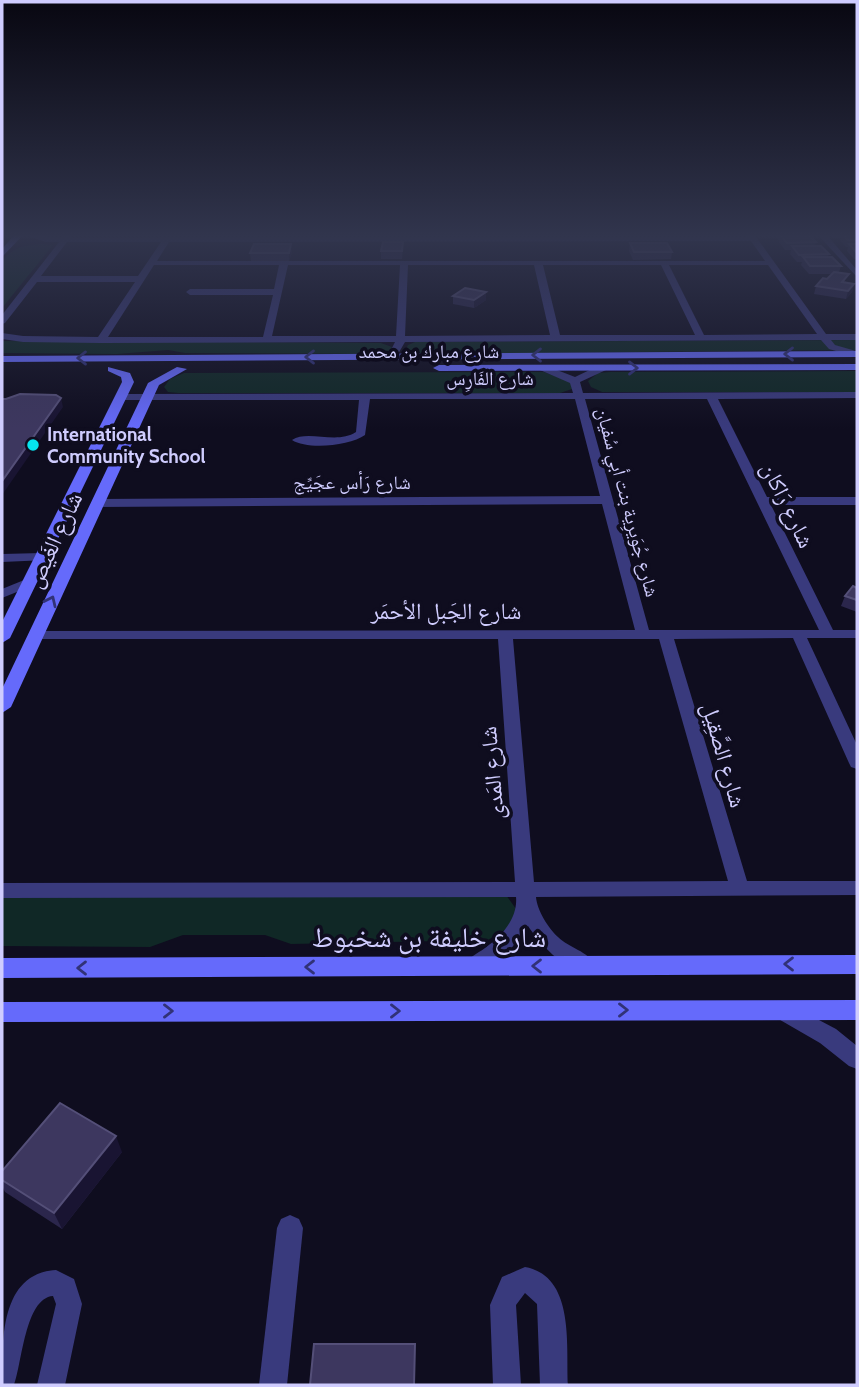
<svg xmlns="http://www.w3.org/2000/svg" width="859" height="1387" font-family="Cabin,'Noto Naskh Arabic',sans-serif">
<rect width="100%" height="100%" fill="#0f0d1f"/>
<g fill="#102826">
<path d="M42 244 53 245 2 308V261C14 247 24 245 42 244Z"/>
<polygon points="857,340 857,350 414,354 406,349 408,345 415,342"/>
<polygon points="2,341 381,343 392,347 389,352 383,354 185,353 168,350 117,354 2,353"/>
<polygon points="857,371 857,392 602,392 591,387 588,381 598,373 610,372"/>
<polygon points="544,372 571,382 572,389 560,393 178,393 168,392 164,387 170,379 184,373"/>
<polygon points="305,894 506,895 519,913 508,928 488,940 291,944 265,935 183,935 150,947 2,946 2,898"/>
</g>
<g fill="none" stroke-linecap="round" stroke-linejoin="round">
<g fill="#393a7d" fill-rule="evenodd">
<path d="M21 234 63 238 65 234H72L71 238 748 237 746 234H754L826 334H857V340H831L835 345 856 351 857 354 853 356 829 349 821 340 405 342 398 354 385 359 380 356 391 350 395 342 101 343 23 342 2 339V333L23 336 98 337 135 282H37L5 323 2 324V315L59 242H46ZM751 241 765 261H157L169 242ZM67 242H161L138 276H41ZM154 265H279L274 289H190L186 292 190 295H273L263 337H108ZM288 265H400L396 336H272ZM408 265H534L550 335 405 336ZM543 265H661L695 335H560ZM669 265H768L817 334 704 335Z"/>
<polygon points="817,234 826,234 857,270 857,277"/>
<path d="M544 365 575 377 598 366H606V370L580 382 583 393 857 392V398L718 399 767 497H857V505H771L833 630H857V638H807L857 745V769L851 767 849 763 793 638 674 639 747 881H857V895L536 897C537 910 548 928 558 937 569 948 588 951 595 965L592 971C570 979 539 942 528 926L507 954 474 975 467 972 464 966C468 957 477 954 485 948 502 936 518 918 516 897L2 898V883L515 882 498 639H36L29 635 36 631 635 630 602 504 97 507 91 503 97 499 600 496 575 399H370L365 435C350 446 307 450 292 440 308 429 336 445 356 432L359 400H122L117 397 122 394 573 393 570 383 540 370 539 368ZM585 399H707L819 630H649ZM513 639H659L728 881 534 882Z"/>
<polygon points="42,553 47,554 47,560 2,562 2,554"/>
<polygon points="29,578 36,582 34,585 2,598 2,589"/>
<polygon points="783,1001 836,1029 857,1046 857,1069 849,1066 820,1043 775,1017 772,1010 775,1003"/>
<polygon points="290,1215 299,1219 303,1228 287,1385 259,1385 277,1228 281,1219"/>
<path d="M525 1267C575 1276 566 1345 568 1385H540L537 1304 525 1293 516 1305 521 1385H493L490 1305 502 1277Z"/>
<path d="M56 1270 74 1279 82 1304 65 1385H37L56 1304 53 1296C25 1298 22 1364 14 1385H2C2 1342 0 1273 56 1270Z"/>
</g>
<g fill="#656afb" fill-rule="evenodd">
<polygon points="15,234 24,234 2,257 2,249"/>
<polygon points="857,351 857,357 2,362 2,356"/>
<polygon points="857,364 857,370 439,371 433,368 439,365"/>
<polygon points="108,367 130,373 134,382 10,638 2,643 2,622 122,382 121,377 108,371"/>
<polygon points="177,367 187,369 159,385 11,707 2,713 2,689 148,383"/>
<polygon points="857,955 857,974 2,978 2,958"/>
<polygon points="857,1000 857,1020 2,1022 2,1002"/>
</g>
</g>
<g fill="#2b264c">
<polygon points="102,234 130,234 103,236"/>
<polygon points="774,234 808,234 816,242 815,246 829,254 828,257 841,266 839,272 846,282 854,284 852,292 846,299 814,294 816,286 827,279 832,274 809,274 801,265 802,262 797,262 790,254 791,250 785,250 779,242 779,240"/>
<polygon points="831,234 857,234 857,259 854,259 847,251 848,247 846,247 840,240 841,238 834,238"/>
<polygon points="630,243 672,252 671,259 633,260 629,251"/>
<polygon points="403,249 402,259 381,259 381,251"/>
<polygon points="292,252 289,261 251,261 250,253"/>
<polygon points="453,296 486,300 474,308 453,304"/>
<polygon points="857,588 857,612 841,606 845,596"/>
<polygon points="122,1152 62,1229 5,1192 2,1186 2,1171"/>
</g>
<g fill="#191432">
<polygon points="291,244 292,252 289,261 289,253"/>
<polygon points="854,284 852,292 846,299 848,291"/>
<polygon points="486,292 486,300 474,308 474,300"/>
<polygon points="61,398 63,407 2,495 2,481"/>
<polygon points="116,1136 122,1152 62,1229 54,1213"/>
</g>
<g fill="#3d375f" stroke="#544f78" stroke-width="2">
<polygon points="808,234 816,242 787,243 780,235"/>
<polygon points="843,234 857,234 857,240 847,240"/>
<polygon points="383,242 403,242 402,251 381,251"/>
<polygon points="630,243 667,243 672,252 634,252"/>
<polygon points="254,244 291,244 289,253 250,253"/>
<polygon points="849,244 857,244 857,252 856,252"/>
<polygon points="792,246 821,246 829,254 799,255"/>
<polygon points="803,257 832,257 841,266 810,266"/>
<polygon points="834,272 849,274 842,282 854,284 848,291 816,286 823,278 827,279"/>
<polygon points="465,288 486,292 474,300 453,296"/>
<polygon points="20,394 56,395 61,398 2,481 2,399 6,399"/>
<polygon points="853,586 857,588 857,600 845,596"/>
<polygon points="60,1103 116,1136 54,1213 2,1180 2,1171"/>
<polygon points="314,1344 415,1344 414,1385 310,1385"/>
</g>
<defs><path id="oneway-chevron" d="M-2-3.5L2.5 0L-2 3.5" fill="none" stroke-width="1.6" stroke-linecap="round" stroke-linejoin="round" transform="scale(1.75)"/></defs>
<g stroke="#313277">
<use href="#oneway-chevron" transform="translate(789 354) rotate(180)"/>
<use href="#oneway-chevron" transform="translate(537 355) rotate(180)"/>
<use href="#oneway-chevron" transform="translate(310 357) rotate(180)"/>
<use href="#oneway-chevron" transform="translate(82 358) rotate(180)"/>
<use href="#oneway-chevron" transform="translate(633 368)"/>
<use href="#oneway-chevron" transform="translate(51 601) rotate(-65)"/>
<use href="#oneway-chevron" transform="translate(789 964) rotate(180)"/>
<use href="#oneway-chevron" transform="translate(537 966) rotate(180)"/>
<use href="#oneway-chevron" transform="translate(310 967) rotate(180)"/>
<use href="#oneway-chevron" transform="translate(82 968) rotate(180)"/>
<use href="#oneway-chevron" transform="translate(623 1010)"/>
<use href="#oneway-chevron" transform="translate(168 1011)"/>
<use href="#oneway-chevron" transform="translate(395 1011)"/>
</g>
<linearGradient id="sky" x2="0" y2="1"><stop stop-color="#080711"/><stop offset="0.55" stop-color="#31354d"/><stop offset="1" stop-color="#31354d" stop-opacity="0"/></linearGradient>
<rect width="859" height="429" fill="url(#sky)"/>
<circle fill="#06e5ef" stroke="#0f0d1f" stroke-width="2.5" cx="33" cy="445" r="7"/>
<g text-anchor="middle" stroke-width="7" stroke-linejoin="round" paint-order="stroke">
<g font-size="19" fill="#cfccfe" stroke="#0f0d1f">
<text x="429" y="358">شارع مبارك بن محمد</text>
<text x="490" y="385">شارع الفَارِس</text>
<text x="352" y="489">شارع رَأس عجَيِّج</text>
<text transform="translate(628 502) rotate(75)" y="7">شارع جُوَيرِية بنت أبي سُفيان</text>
</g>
<g font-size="19" font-weight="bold" fill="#cfccfe" stroke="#0f0d1f" text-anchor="start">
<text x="47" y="441">International<tspan x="47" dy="22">Community School</tspan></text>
</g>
<g font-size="23" fill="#cfccfe" stroke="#0f0d1f">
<text transform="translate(788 505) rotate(64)" y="8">شارع رَاكان</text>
<text transform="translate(54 540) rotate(-65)" y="8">شارع الغَيص</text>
<text x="446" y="619">شارع الجَبل الأحمَر</text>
<text transform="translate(724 755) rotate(74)" y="8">شارع الصَّقِيل</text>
<text transform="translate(492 773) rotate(-95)" y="8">شارع المَدى</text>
</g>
<g font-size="28" fill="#cfccfe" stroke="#0f0d1f">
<text x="429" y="947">شارع خليفة بن شخبوط</text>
</g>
</g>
<rect width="859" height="1387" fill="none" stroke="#cfccfe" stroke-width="7"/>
</svg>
